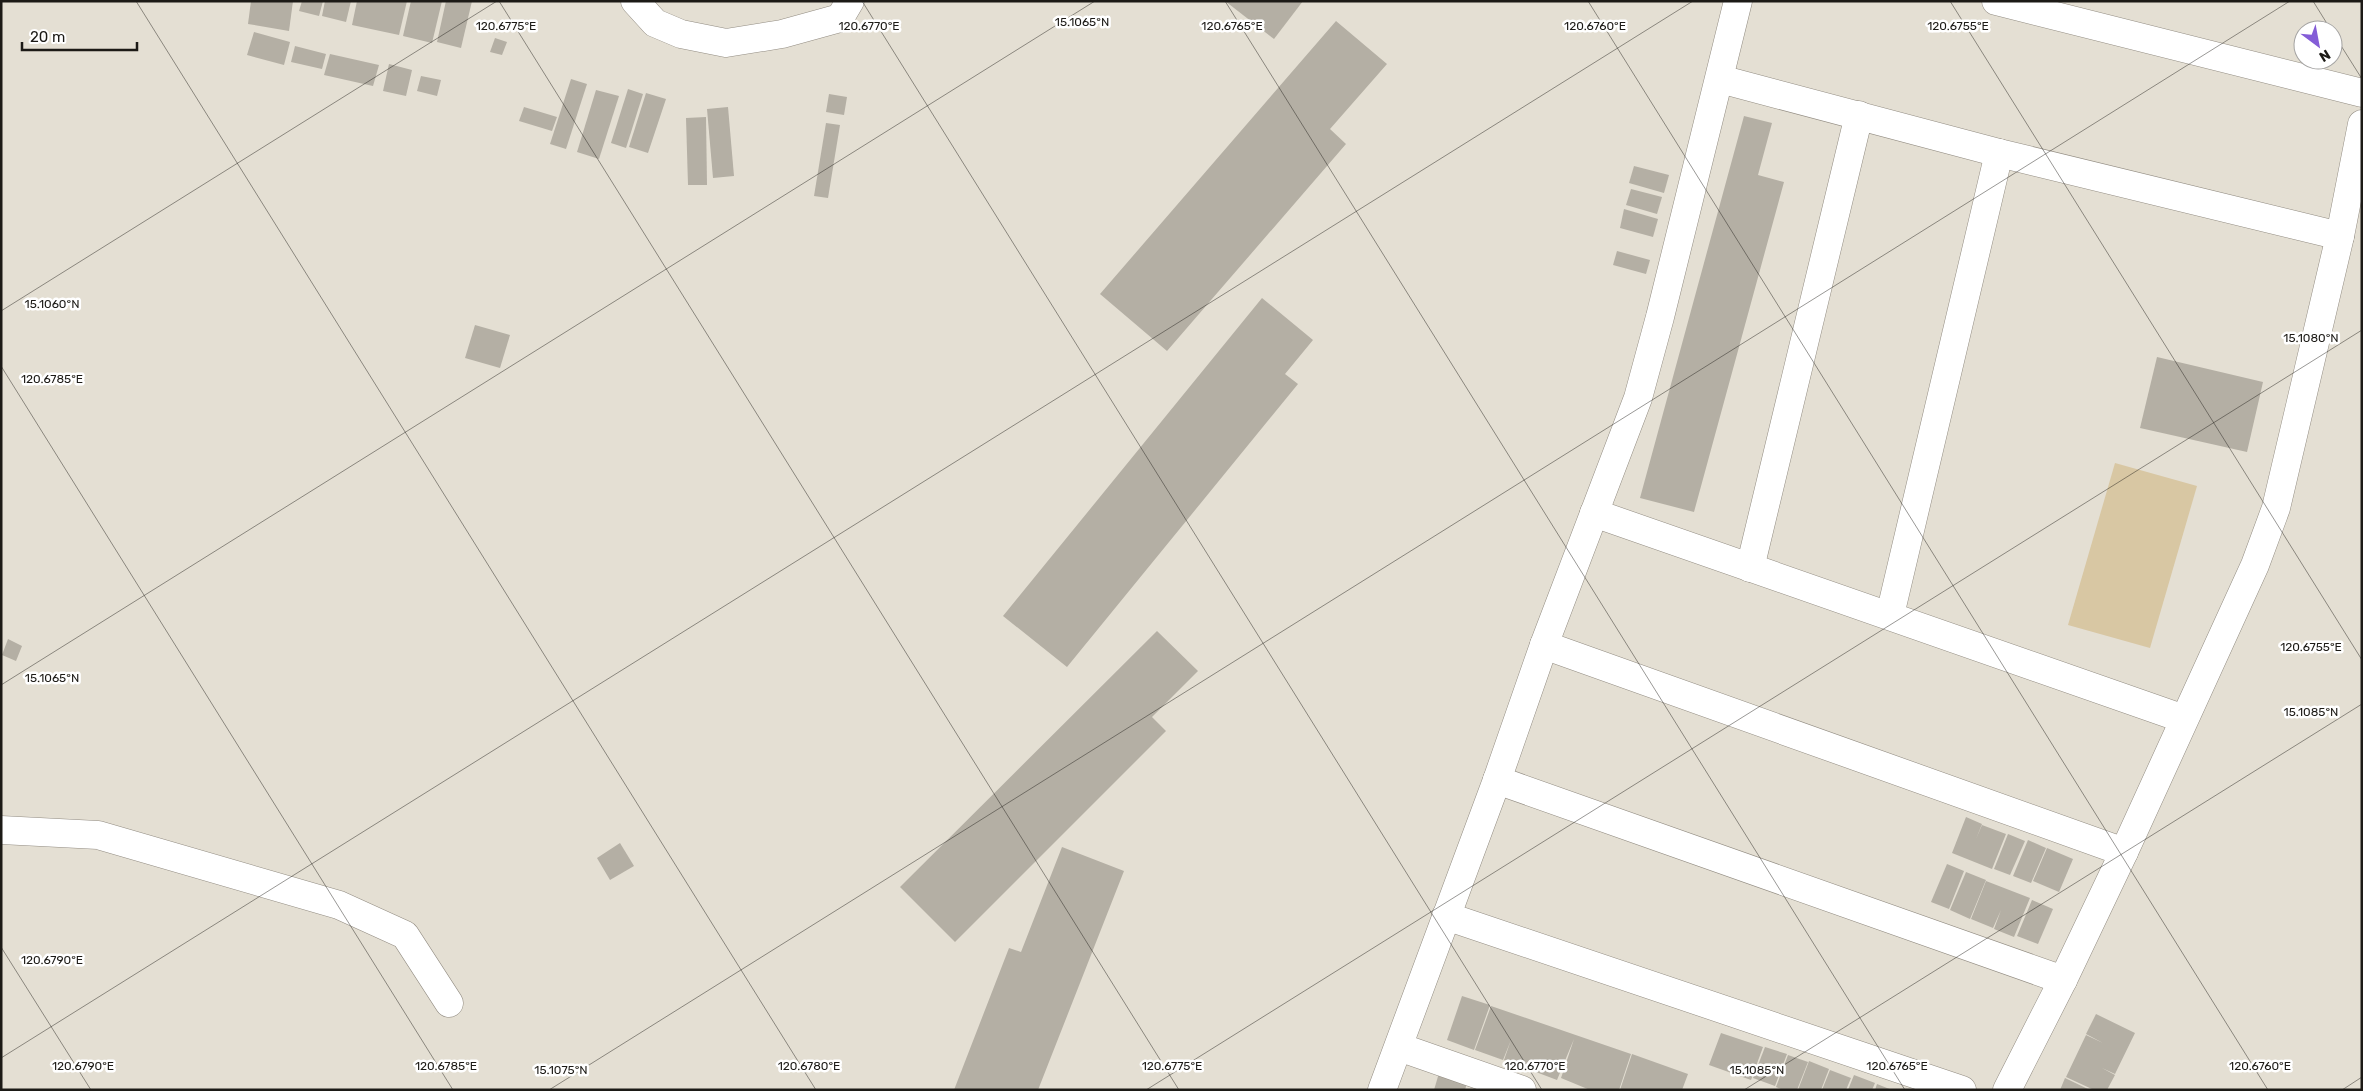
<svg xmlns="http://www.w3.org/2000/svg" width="2363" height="1091" font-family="Rubik,sans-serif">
<rect width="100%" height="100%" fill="#e4dfd3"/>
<polygon fill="#d8c7a3" points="2115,463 2197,486 2150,648 2068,625"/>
<g fill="#b4afa4">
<polygon points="251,1 293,1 289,31 248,24"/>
<polygon points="302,1 323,1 319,16 299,11"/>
<polygon points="325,1 351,1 346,22 322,16"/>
<polygon points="357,1 407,1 399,35 352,25"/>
<polygon points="411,1 442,1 432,43 403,36"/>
<polygon points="446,1 472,1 461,48 437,42"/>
<polygon points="1225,1 1303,1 1274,39"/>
<polygon points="1336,21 1387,64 1330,129 1346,144 1167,351 1100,294"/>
<polygon points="254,32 290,42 284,65 247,55"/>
<polygon points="495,38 507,42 502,55 490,52"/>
<polygon points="295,46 326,54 322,69 291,62"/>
<polygon points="330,54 379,65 373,86 324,75"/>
<polygon points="389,64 412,70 406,96 383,91"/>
<polygon points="421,76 441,80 437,96 417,91"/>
<polygon points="571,79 587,84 566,149 550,144"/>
<polygon points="628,89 643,94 626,148 611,143"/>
<polygon points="596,90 619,96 599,159 577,152"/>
<polygon points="646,93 666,99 648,153 629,147"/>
<polygon points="829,94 847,97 844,115 826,112"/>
<polygon points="524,107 557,117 552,131 519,121"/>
<polygon points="728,107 734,176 713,178 707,109"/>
<polygon points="1744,116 1772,123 1758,175 1784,182 1694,512 1640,498"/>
<polygon points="706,117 707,185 688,185 686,118"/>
<polygon points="826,123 840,125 828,198 814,196"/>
<polygon points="1634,166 1669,175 1664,193 1629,183"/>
<polygon points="1631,189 1662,197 1657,214 1626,205"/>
<polygon points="1624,209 1658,219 1653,237 1620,228"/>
<polygon points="1617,251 1650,260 1646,274 1613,265"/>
<polygon points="1262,298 1313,340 1285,374 1298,384 1067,667 1003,616"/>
<polygon points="475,325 510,335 500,368 465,358"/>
<polygon points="2157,357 2263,382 2247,452 2140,428"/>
<polygon points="1157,631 1198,671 1152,717 1166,731 955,942 900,887"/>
<polygon points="8,639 22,646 16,661 2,655"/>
<polygon points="1966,817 1982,824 1976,839 1982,825 2006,834 1992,869 1952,853"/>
<polygon points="2008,834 2025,841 2010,875 1994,869"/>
<polygon points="2028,840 2046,848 2031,883 2013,876"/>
<polygon points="620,843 634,866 610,880 597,858"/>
<polygon points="1062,847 1124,871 1038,1090 954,1090 1009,948 1021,952"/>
<polygon points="2047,848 2073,859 2059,892 2033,881"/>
<polygon points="1947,864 1964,871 1949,909 1931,902"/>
<polygon points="1966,872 1986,880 1970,919 1950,910"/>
<polygon points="1986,881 2030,898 2014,937 1994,929 2001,910 1993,928 1971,919"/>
<polygon points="2032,900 2053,909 2038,944 2017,936"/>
<polygon points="1462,996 1490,1005 1474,1050 1447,1040"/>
<polygon points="1491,1006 1631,1054 1619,1090 1590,1090 1561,1078 1574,1039 1557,1080 1504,1060 1511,1040 1503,1060 1475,1050"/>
<polygon points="2096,1014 2135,1033 2115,1074 2102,1068 2115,1075 2107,1090 2094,1090 2066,1077 2086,1035 2103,1043 2086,1034"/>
<polygon points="1721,1033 1763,1047 1751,1080 1709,1065"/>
<polygon points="1765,1047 1787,1054 1775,1086 1753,1078"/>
<polygon points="1632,1054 1688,1074 1682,1090 1620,1090"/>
<polygon points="1788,1055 1808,1062 1797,1090 1783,1090 1776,1087"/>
<polygon points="1809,1061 1829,1069 1821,1090 1798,1090"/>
<polygon points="1830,1070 1851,1078 1846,1090 1822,1090"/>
<polygon points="1439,1073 1467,1083 1465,1090 1434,1090"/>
<polygon points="1854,1075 1875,1083 1872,1090 1848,1090"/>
<polygon points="2065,1078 2090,1090 2060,1090"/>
<polygon points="1877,1084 1892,1090 1875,1090"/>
</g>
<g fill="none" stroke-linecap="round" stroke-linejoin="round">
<defs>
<g id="minor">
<polyline points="635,1 655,23 681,34 726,43 782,34 840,18 850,1"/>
<polyline points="1996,1 2362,93"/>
<polyline points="1720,79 1999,153 2340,236"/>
<polyline points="1594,513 2184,719"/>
<polyline points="1750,568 1859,115"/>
<polyline points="1890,615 1999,153"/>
<polyline points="1544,645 2124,852"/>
<polyline points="1497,780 2063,980"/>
<polyline points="1,830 98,835 339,905 405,935 449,1003"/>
<polyline points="1446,916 1962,1090"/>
<polyline points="1399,1047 1522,1090"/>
<polyline points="1382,1090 1497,780 1544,645 1638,398 1660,317 1738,1"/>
<polyline points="2007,1090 2063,980 2124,852 2255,565 2276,508 2340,236 2362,124"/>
</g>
</defs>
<use href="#minor" stroke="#928c82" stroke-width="29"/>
<use href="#minor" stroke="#fff" stroke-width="28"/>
</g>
<path fill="none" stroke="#1c1a16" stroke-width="1" stroke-opacity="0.45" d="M136 1 816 1090M499 1 1179 1090M862 1 1542 1090M1225 1 1905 1090M1588 1 2268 1090M1950 1 2362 660M2313 1 2331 30M2333 33 2362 79M1 311 497 1M1 366 453 1090M1 685 1095 1M1 947 91 1090M1 1058 1693 1M549 1090 2290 1M1146 1090 2362 330M1744 1090 2362 704M2342 1090 2362 1077"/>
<g font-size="12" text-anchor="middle" fill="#1c1a16" stroke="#fff" stroke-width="5" stroke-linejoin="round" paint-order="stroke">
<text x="1082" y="26">15.1065°N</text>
<text x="506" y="30">120.6775°E</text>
<text x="869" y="30">120.6770°E</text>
<text x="1232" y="30">120.6765°E</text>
<text x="1595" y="30">120.6760°E</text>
<text x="1958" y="30">120.6755°E</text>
<text x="52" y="308">15.1060°N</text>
<text x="2311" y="342">15.1080°N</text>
<text x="52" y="383">120.6785°E</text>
<text x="2311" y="651">120.6755°E</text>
<text x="52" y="682">15.1065°N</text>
<text x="2311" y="716">15.1085°N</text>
<text x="52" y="964">120.6790°E</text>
<text x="83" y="1070">120.6790°E</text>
<text x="446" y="1070">120.6785°E</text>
<text x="809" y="1070">120.6780°E</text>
<text x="1172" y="1070">120.6775°E</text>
<text x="1535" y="1070">120.6770°E</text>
<text x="1897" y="1070">120.6765°E</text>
<text x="2260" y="1070">120.6760°E</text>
<text x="561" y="1074">15.1075°N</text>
<text x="1757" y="1074">15.1085°N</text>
</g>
<rect width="2363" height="1091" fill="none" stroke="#1c1a16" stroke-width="5"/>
<g transform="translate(2318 45) rotate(148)"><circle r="24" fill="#ffffff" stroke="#a4a3a2"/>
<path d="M0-4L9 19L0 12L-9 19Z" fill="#845dd7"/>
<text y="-8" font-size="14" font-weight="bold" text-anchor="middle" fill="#1c1a16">N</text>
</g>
<path d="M22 42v8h115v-8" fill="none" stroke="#1c1a16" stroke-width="2.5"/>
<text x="30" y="42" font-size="15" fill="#1c1a16" stroke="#ffffff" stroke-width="4" paint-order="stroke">20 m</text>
</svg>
